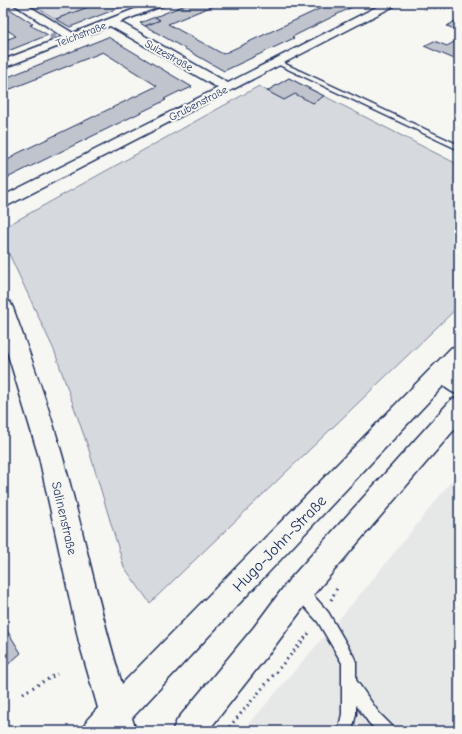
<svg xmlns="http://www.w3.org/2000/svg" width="462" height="734" font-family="'Comic Neue',sans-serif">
<rect width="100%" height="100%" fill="#f6f6f2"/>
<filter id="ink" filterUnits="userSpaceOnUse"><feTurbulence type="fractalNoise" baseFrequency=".025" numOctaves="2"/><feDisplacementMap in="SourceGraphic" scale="8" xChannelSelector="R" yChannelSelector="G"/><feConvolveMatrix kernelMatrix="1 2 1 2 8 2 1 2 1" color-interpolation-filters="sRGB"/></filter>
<g filter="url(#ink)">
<polygon fill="#e6e7e7" points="459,472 459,731 243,731 369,584"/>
<g fill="#d6d9dd" stroke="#78849e">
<polygon points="33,3 99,3 56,19 31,4"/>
<polygon points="289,78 459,165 459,306 150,603 124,567 88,447 54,350 3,241 3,228 259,86 267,91"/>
</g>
<g fill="#c0c4cd" stroke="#1b2f5e">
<polygon points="99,3 129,4 70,27 56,19"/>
<polygon points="190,3 220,3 168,24 223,54 332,3 358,4 292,37 294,38 224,71 145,26 160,20 155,17"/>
<polygon points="5,6 33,24 30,25 48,35 3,53 3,41 16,36 3,27 3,7"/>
<polygon points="155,17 160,20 145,26 140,23"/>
<polygon points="455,21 459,23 459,31 447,26"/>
<polygon points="108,37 192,87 181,92 180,91 164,99 166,100 3,180 3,160 4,162 13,157 12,156 157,86 103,52 3,92 3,79"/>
<polygon points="459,39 459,46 454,49 459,51 459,61 424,46 434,41 447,46"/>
<polygon points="289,78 306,87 324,96 313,103 295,94 284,100 267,91"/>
<polygon points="3,624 21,653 3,669"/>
</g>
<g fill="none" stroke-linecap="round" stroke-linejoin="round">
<defs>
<g id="lane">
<polygon points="279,61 459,145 459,150 277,64 276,63"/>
<polygon points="300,585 305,586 328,612 354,657 356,662 356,680 379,713 392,726 394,731 377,731 369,723 356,705 356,714 352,731 338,731 342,714 342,663 318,622 295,596 294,591 295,586"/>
</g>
<g id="street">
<polygon points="12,3 24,3 73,33 150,3 165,3 164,5 120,22 228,83 384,3 397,3 396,5 3,208 3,196 218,88 110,26 3,68 3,60 63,37"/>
<path d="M442 363 449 366 459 374V395C448 391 437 382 432 372L435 366Z"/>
</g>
<g id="secondary">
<path d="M3 300 10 302 13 308C31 357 49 407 63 458 84 533 99 609 122 684L451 348 459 345V369L132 718 136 731H82L87 720 98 708 79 642 39 457 3 338Z"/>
<polygon points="459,397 459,424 309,600 274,647 208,731 172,731 177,720 254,627 289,580 451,400"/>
</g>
</defs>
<use href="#lane" stroke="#1b2f5e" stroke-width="3"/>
<use href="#street" stroke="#1b2f5e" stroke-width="3"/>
<use href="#secondary" stroke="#1b2f5e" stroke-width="3"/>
<g stroke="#1b2f5e" stroke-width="1.5" stroke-dasharray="0.5 2" stroke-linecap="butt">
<polyline points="443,3 459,9"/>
<polyline points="424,9 457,8"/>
</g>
<g stroke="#1b2f5e" stroke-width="3" stroke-dasharray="1.5 4" stroke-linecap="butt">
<polyline points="331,600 338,586"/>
<polyline points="23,693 57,674"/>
<polyline points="226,731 310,632"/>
</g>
<use href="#lane" fill="#f6f6f2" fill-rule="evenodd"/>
<use href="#street" fill="#f6f6f2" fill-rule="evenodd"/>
<use href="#secondary" fill="#f6f6f2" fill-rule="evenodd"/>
</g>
<circle fill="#929bae" cx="53" cy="37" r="3.5"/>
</g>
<g text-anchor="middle" stroke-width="4" stroke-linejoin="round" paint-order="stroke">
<g font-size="11" fill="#1b2f5e" stroke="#f6f6f2">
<text transform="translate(81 34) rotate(-21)" y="4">Teichstraße</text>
<text transform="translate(169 55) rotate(29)" y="4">Sulzestraße</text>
<text transform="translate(198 103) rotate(-27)" y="4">Grubenstraße</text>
</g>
<g font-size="13" fill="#1b2f5e" stroke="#f6f6f2">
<text transform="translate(65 518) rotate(77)" y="5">Salinenstraße</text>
</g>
<g font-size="16" fill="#1b2f5e" stroke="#f6f6f2">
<text transform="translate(279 543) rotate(-46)" y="6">Hugo-John-Straße</text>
</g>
</g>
<rect width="462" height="734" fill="none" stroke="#f6f6f2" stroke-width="16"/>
<rect x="8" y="8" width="446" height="718" fill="none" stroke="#1b2f5e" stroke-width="1.5" filter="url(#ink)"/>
</svg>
